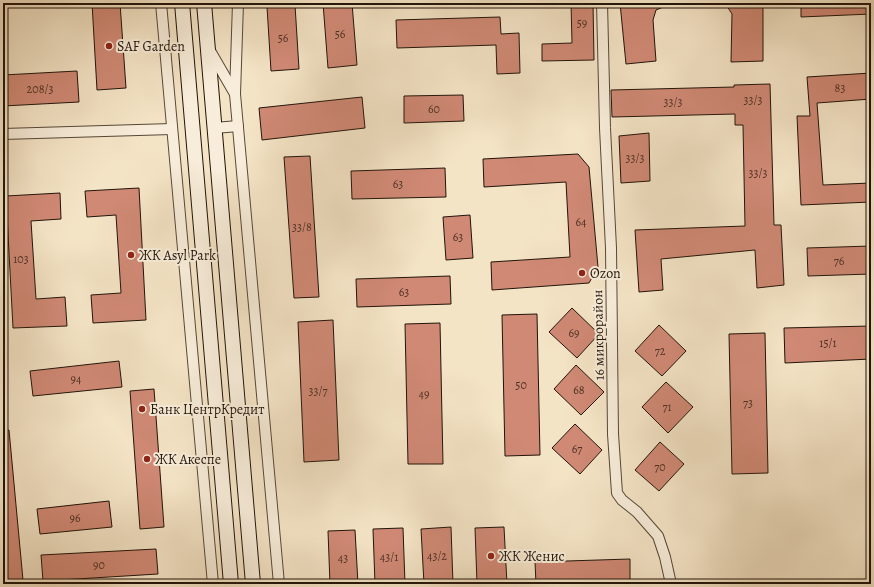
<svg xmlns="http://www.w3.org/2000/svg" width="874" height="587" font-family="Alegreya,serif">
<rect width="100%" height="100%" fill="#f4e4c6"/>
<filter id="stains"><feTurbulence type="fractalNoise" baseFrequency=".005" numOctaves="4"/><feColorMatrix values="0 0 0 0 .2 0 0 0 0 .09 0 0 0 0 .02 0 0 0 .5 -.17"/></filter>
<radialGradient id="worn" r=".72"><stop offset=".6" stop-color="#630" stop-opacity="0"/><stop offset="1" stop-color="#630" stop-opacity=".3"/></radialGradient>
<g fill="#d08975" stroke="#211409">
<polygon points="92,3 120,3 126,88 97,90"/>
<polygon points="323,3 352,3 357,65 328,68"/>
<polygon points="571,3 593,3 594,60 542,61 542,44 572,43"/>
<polygon points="620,3 673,3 656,10 653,20 656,61 626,64"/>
<polygon points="725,3 763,3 763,61 731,62 732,14"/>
<polygon points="801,3 871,3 871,14 801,17"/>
<polygon points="295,5 299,69 271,71 267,7"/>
<polygon points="500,17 501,34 519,33 520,73 497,74 496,45 397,48 396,20"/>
<polygon points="77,71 79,102 3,106 3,75"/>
<polygon points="871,73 871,99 817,103 823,185 871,183 871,202 801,205 797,116 810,116 807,77"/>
<polygon points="770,84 774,225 781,225 784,285 757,288 755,250 661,259 663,290 639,292 635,230 745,226 743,125 735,125 735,114 612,117 611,90 734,87 734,85"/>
<polygon points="463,95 464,121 404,123 404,96"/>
<polygon points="362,97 365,128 262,140 259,108"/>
<polygon points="649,133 650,181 621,183 619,136"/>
<polygon points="578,154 589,167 598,267 589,283 492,290 491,262 570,257 566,182 484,187 483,159"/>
<polygon points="310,156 319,297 294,298 284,157"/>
<polygon points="445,168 446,197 352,199 351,171"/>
<polygon points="139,188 146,320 93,323 91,295 121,293 116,215 87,217 85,191"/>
<polygon points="60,193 61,219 31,221 36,299 65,297 67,326 13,328 6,196"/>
<polygon points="470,215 473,258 446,260 443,217"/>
<polygon points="871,246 871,274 808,276 807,248"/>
<polygon points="450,276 451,304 357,307 356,279"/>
<polygon points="572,308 599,334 577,358 549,332"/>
<polygon points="537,314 540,455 505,456 502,315"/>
<polygon points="333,320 339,460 304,462 298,322"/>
<polygon points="440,323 443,464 408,464 405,324"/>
<polygon points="659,325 686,351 662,376 635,351"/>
<polygon points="871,326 871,359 785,363 784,328"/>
<polygon points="765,333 768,473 732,474 729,334"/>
<polygon points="119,361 122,387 33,396 30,371"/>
<polygon points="576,365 604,392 581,415 554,389"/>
<polygon points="666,382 693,407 668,433 642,407"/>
<polygon points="154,389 164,527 140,529 130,391"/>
<polygon points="575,424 602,450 580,474 552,448"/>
<polygon points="9,430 23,580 3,582 3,431"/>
<polygon points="660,442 684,464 659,491 635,470"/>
<polygon points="109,501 112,527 40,534 37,509"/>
<polygon points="451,527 453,584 424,584 421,529"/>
<polygon points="504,527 507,584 477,584 475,528"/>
<polygon points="403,528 405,584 375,584 373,529"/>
<polygon points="355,530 358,584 330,584 328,531"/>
<polygon points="156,549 158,574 43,581 41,555"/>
<polygon points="630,559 630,584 536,584 535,562"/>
</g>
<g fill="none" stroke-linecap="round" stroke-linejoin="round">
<defs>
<g id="minor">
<polyline points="161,3 213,584"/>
<polyline points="238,3 235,94 279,584"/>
<polyline points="602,3 605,128 611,248 613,434 617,493 622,500 637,512 658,536 665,557 671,584"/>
<polyline points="209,49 235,94"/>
<polyline points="215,128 238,126"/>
<polyline points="3,134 172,129"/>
</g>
<g id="secondary">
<polyline points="182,3 231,584"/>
<polyline points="204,3 253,584"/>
</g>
</defs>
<use href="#minor" stroke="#564838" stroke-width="12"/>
<use href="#secondary" stroke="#211409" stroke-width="16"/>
<use href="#minor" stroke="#f8edda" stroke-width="10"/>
<use href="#secondary" stroke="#f8edda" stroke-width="14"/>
</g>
<g fill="#8f2418" stroke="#f8edda" stroke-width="1.5">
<circle cx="109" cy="46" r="4"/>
<circle cx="131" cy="255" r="4"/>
<circle cx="582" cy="273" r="4"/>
<circle cx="142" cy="409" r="4"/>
<circle cx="147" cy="459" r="4"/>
<circle cx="491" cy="556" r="4"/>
</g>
<g text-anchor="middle" stroke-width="4" stroke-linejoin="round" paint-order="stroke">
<g font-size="12" fill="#4d3124">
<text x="582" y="27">59</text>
<text x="340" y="38">56</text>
<text x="283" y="42">56</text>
<text x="840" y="92">83</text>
<text x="40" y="93">208/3</text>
<text x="753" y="104">33/3</text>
<text x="673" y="106">33/3</text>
<text x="434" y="113">60</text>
<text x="635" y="162">33/3</text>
<text x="758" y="177">33/3</text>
<text x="398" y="188">63</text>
<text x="581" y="226">64</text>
<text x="302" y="231">33/8</text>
<text x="458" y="241">63</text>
<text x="21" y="263">103</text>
<text x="839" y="265">76</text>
<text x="404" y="296">63</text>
<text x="574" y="337">69</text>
<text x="828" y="347">15/1</text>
<text x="660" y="355">72</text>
<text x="76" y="383">94</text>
<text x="521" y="389">50</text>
<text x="579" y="394">68</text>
<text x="318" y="395">33/7</text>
<text x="424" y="398">49</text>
<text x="748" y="407">73</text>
<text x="667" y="411">71</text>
<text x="577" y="453">67</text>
<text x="660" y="471">70</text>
<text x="75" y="522">96</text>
<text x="437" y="560">43/2</text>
<text x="389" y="561">43/1</text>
<text x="343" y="562">43</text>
<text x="99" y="569">90</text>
</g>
<g font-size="14" fill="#211409" stroke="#f8edda" text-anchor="start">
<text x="117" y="51">SAF Garden</text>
<text x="139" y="260">ЖК Asyl Park</text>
<text x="590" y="278">Ozon</text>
<text x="150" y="414">Банк ЦентрКредит</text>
<text x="155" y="464">ЖК Акеспе</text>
<text x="499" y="561">ЖК Женис</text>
</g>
<g font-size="14" fill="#211409" stroke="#f8edda">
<text transform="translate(598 335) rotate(-91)" y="5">16 микрорайон</text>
</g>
</g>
<rect width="874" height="587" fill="none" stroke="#f4e4c6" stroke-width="16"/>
<rect x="4" y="4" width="866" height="579" fill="none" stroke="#211409" stroke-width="2"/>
<rect x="8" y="8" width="858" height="571" fill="none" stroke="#211409"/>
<rect width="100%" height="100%" filter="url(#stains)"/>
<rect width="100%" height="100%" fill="url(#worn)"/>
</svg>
